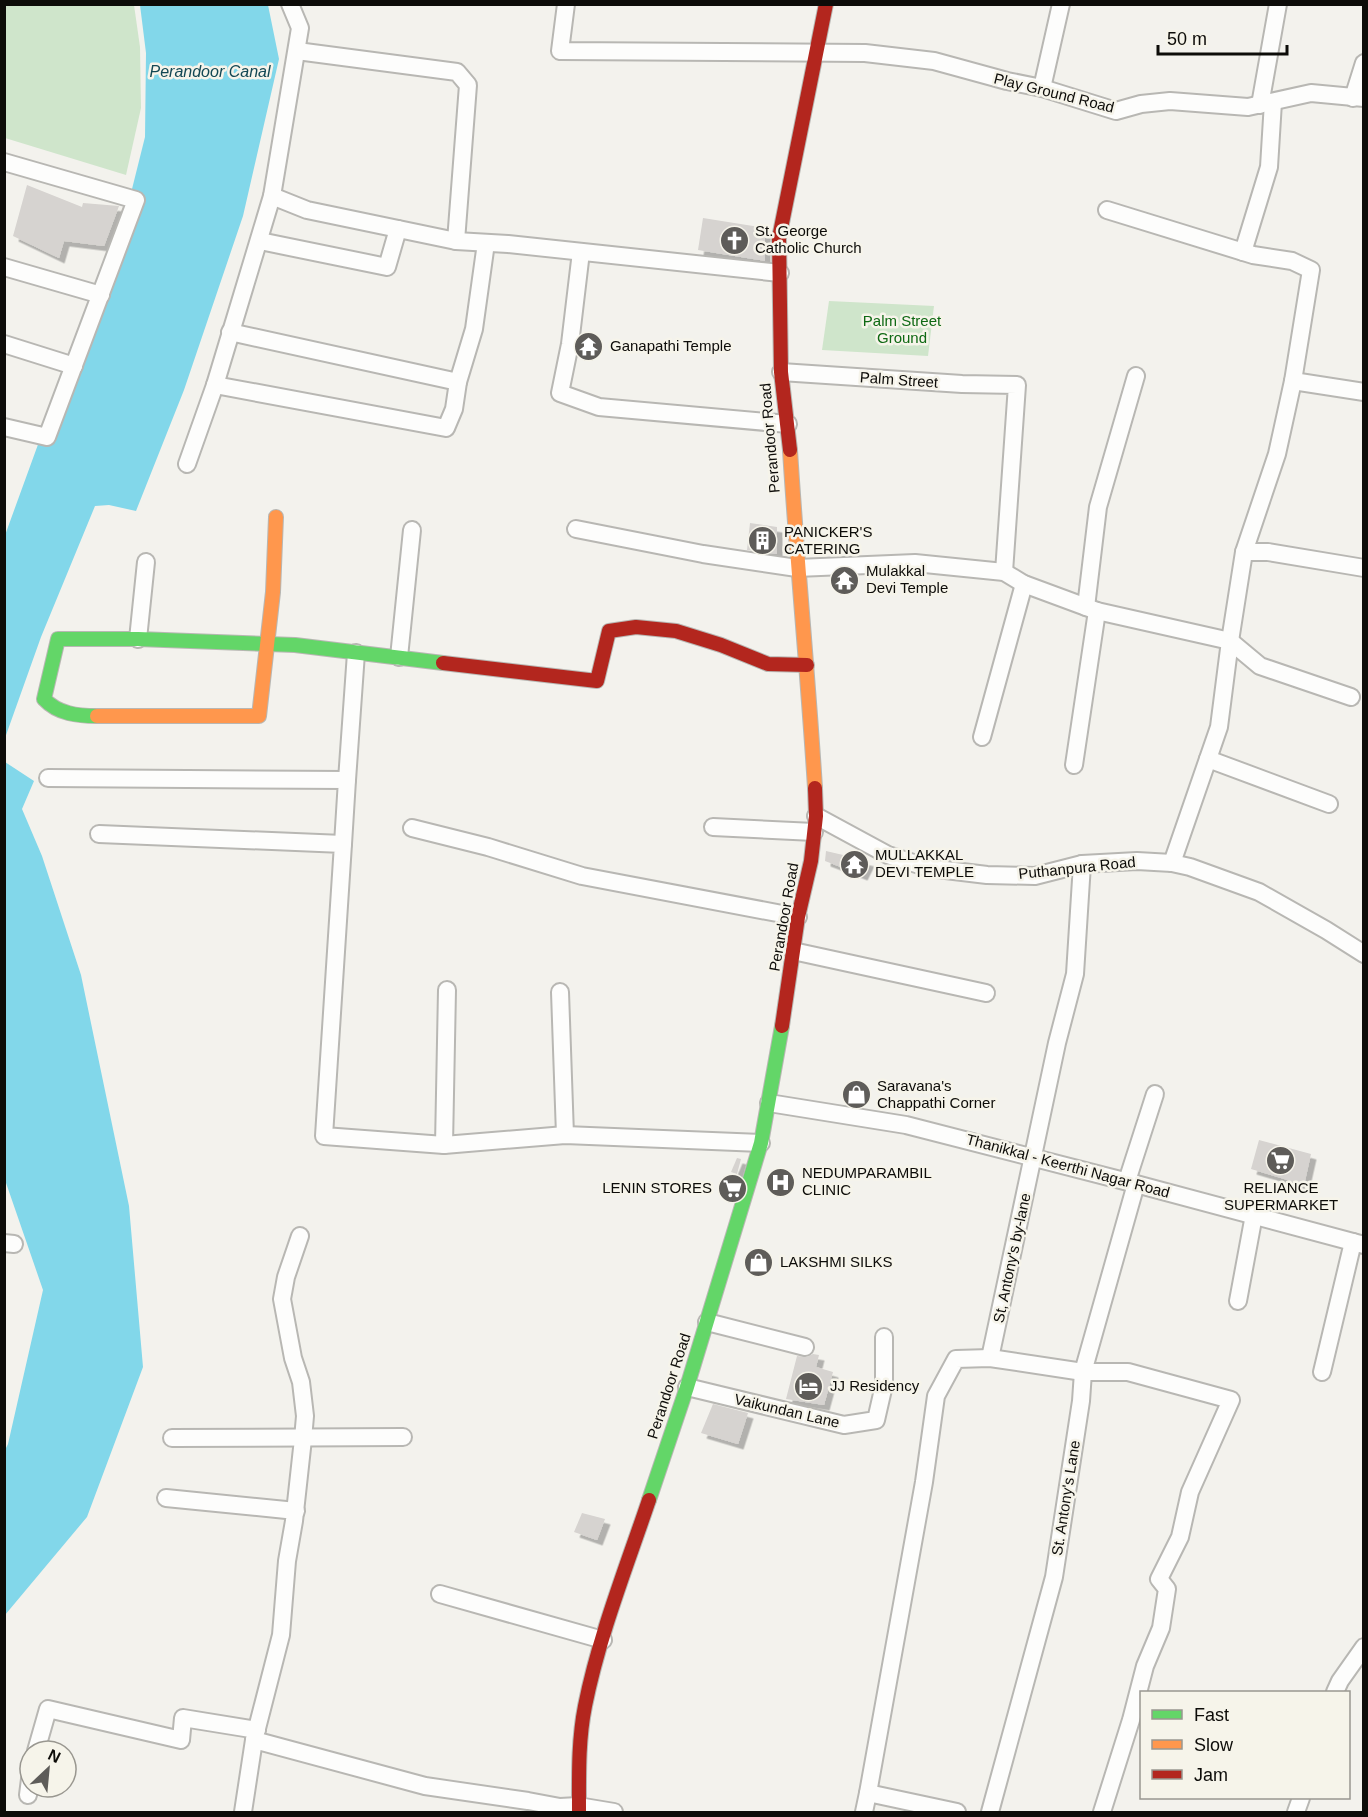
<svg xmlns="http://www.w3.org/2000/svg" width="1368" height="1817" font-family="Arial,sans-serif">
<defs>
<filter id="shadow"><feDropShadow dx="5.5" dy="5.5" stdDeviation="0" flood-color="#0004"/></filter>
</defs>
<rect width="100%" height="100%" fill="#f3f2ed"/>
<g fill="#cfe5cb">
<polygon points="4,5 134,5 140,47 141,108 126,175 5,138"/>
<polygon points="829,301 934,306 928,356 822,350"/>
</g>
<g fill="#82d7ea">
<polygon points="140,5 268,5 279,59 243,216 184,390 136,511 109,505 95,506 41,637 5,738 4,538 48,417 121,233 145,137 146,53"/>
<polygon points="5,762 34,781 22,809 42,856 81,975 129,1206 143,1367 87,1517 5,1615 5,1450 8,1444 43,1290 5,1180"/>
</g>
<g fill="#d6d3d0" filter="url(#shadow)">
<polygon points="27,185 82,207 83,203 119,206 104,246 64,241 59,258 13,236"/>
<polygon points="703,218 766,228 765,238 765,261 698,250"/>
<polygon points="750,523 777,527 777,554 747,550"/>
<polygon points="826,851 869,861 862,875 825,861"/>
<polygon points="1259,1140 1311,1154 1304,1185 1251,1169"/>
<polygon points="737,1158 741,1159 737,1174 731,1172"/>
<polygon points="813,1354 819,1355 816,1367 833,1372 824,1405 786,1399 797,1356 807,1357"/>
<polygon points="713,1404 748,1413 738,1444 701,1433"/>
<polygon points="582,1513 605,1519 597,1540 574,1532"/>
</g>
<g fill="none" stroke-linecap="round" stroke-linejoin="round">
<defs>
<g id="street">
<polyline points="566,4 560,51 865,53 934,61 1007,81 1042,88 1116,111 1141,104 1170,101 1248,107 1311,93 1364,98"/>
<polyline points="297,51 457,72 468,85 456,241"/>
<polyline points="1042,88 1061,4"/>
<polyline points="1353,98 1364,63"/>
<polyline points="1260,105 1278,4"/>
<polyline points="4,162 136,200 47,437 4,427"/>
<polyline points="272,196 307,210 456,241 508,244 780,273"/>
<polyline points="1107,210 1253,255 1292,261 1311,270 1293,381 1277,454 1244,552 1230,641 1219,727 1172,863"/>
<polyline points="260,241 387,267 398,229"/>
<polyline points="581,252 570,344 560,393 599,407 788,424"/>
<polyline points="1243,252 1269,167 1273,102"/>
<polyline points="4,267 101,295"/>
<polyline points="230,332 458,382 474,329 486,243"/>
<polyline points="4,344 74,366"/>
<polyline points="781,372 962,384 1017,385 1004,572"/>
<polyline points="1293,381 1364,392"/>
<polyline points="215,385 446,428 454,409 458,382"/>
<polyline points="187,464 215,385 272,196 300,28 290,4"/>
<polyline points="576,529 703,554 797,568 915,563 1004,572 1024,584 1097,611 1230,641 1260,666 1351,697"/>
<polyline points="1244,552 1268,552 1364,568"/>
<polyline points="1086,607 1098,507 1136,376"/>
<polyline points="138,639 146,562"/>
<polyline points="399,657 412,530"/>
<polyline points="982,737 1024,584"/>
<polyline points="1208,759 1329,804"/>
<polyline points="1074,765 1097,611"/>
<polyline points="48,778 347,780 343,844"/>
<polyline points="347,780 356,653"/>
<polyline points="816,816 888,855 929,868 987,875 1035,876 1082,864 1137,861 1172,863 1190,867 1259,892 1326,930 1364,954"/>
<polyline points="713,827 814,832"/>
<polyline points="412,828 488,847 582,876 798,917"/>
<polyline points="99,834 343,844 324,1136 444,1145 565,1135 761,1143"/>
<polyline points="793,951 986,993"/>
<polyline points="560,992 565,1135"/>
<polyline points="769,1103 906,1125 1136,1184 1364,1245"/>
<polyline points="444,1145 447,990"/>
<polyline points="1127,1181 1155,1094"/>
<polyline points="4,1243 14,1244"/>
<polyline points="1238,1301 1254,1215"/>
<polyline points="707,1322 805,1347"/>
<polyline points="990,1358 1057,1043 1075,974 1082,864"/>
<polyline points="1322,1372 1353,1242"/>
<polyline points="687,1387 844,1425 876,1420 884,1385 884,1337"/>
<polyline points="172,1438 403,1437"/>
<polyline points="166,1498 296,1511"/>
<polyline points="440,1594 603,1640"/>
<polyline points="1335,1692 1340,1681 1364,1647"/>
<polyline points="254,1740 425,1786 528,1801 560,1807 578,1806 614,1812"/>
<polyline points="36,1751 48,1709 181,1740 183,1718 257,1730"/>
<polyline points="868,1793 924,1482 936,1396 956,1359 990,1358 1083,1372 1128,1372 1231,1400 1190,1492 1180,1537 1159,1579 1167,1589 1161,1628 1145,1666 1131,1720 1102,1812"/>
<polyline points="28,1795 30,1779"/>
<polyline points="243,1812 254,1740 281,1635 287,1561 294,1521 303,1439 305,1416 301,1382 293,1358 282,1299 286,1277 300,1236"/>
<polyline points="864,1812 868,1793 957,1812"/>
<polyline points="990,1812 1054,1577 1081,1401 1083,1372 1136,1184"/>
<polyline points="1296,1812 1301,1798"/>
</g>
<g id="fast">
<path d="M97 716C78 716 58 714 44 699L58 639H138L295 645 443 663"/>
<polyline points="649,1500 687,1387 761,1143 782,1026"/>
</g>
<g id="slow">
<path d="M790 450C797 563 808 675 815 788"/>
<polyline points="97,716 259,716 273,592 276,517"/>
</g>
<g id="jam">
<polyline points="790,450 781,372 779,238 826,4"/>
<polyline points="443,663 597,681 609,631 636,627 676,631 721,645 768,664 807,665"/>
<polyline points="782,1026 798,917 811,861 816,816 815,788"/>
<path d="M579 1812C579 1777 578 1741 585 1706 599 1636 626 1568 649 1500"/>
</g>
</defs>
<use href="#street" stroke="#b8b7b3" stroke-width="20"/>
<use href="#fast" stroke="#b8b7b3" stroke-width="16"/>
<use href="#slow" stroke="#b8b7b3" stroke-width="16"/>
<use href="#jam" stroke="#b8b7b3" stroke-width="16"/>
<use href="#street" stroke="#fdfdfc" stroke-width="16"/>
<use href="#fast" stroke="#63d668" stroke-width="14"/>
<use href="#slow" stroke="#ff974d" stroke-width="14"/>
<use href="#jam" stroke="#b3261e" stroke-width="14"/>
</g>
<defs>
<symbol id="church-disc" viewBox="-11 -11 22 22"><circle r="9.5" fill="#5e5c59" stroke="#f6f4ea"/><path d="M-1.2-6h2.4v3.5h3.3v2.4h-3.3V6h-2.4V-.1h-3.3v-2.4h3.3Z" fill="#fff"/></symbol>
<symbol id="temple-disc" viewBox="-11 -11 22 22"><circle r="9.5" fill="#5e5c59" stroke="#f6f4ea"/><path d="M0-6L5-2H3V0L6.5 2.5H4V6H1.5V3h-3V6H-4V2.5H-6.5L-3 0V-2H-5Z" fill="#fff"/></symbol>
<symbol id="building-disc" viewBox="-11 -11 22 22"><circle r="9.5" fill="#5e5c59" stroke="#f6f4ea"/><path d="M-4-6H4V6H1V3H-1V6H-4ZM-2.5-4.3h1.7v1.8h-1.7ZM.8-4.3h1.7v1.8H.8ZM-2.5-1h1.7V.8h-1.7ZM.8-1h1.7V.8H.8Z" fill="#fff"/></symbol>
<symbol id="shop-disc" viewBox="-11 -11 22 22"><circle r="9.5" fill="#5e5c59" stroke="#f6f4ea"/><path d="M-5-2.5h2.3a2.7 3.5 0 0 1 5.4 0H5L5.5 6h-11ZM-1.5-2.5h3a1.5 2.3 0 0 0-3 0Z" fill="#fff"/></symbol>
<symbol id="supermarket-disc" viewBox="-11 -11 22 22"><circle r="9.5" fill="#5e5c59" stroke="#f6f4ea"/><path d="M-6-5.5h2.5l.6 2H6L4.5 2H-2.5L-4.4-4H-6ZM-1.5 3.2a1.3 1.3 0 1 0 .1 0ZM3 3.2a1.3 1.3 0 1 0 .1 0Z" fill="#fff"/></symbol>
<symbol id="hospital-disc" viewBox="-11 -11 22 22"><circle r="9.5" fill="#5e5c59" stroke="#f6f4ea"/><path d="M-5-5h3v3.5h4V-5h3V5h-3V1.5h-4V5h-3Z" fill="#fff"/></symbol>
<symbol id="hotel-disc" viewBox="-11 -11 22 22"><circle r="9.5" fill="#5e5c59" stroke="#f6f4ea"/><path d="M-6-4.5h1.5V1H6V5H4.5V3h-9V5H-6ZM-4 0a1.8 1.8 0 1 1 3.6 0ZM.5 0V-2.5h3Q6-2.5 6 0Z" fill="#fff"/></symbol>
</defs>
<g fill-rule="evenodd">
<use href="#church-disc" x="718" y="224" width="33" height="33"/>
<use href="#temple-disc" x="572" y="330" width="33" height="33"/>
<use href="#building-disc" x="746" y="524" width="33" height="33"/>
<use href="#temple-disc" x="828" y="564" width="33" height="33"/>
<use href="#temple-disc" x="838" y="848" width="33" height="33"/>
<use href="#shop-disc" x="840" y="1078" width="33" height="33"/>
<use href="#supermarket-disc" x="1264" y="1144" width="33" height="33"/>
<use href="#hospital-disc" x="764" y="1166" width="33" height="33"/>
<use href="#supermarket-disc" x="716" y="1172" width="33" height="33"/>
<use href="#shop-disc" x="742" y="1246" width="33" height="33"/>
<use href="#hotel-disc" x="792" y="1370" width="33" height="33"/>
</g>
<g text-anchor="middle" stroke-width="5" stroke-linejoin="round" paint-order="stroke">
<g font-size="15" fill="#0d0c09" stroke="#f6f4ea">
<text transform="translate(1054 93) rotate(14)" y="5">Play Ground Road</text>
<text transform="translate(899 380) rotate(4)" y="5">Palm Street</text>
<text transform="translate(770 438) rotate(-95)" y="5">Perandoor Road</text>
<text transform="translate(1077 868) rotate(-6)" y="5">Puthanpura Road</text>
<text transform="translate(784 917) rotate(-80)" y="5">Perandoor Road</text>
<text transform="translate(1068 1166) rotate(15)" y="5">Thanikkal - Keerthi Nagar Road</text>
<text transform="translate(1012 1258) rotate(-78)" y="5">St, Antony's by-lane</text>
<text transform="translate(669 1386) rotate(-72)" y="5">Perandoor Road</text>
<text transform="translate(787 1411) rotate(13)" y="5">Vaikundan Lane</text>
<text transform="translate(1066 1498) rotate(-81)" y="5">St. Antony's Lane</text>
</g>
<g font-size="15" fill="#0d0c09" stroke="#f6f4ea" text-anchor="start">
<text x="755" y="236">St. George<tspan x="755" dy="17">Catholic Church</tspan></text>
<text x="610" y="351">Ganapathi Temple</text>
<text x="784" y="537">PANICKER'S<tspan x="784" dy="17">CATERING</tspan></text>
<text x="866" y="576">Mulakkal<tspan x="866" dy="17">Devi Temple</tspan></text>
<text x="875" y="860">MULLAKKAL<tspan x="875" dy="17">DEVI TEMPLE</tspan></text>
<text x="877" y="1091">Saravana's<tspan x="877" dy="17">Chappathi Corner</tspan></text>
<text x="802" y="1178">NEDUMPARAMBIL<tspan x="802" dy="17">CLINIC</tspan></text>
<text x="712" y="1193" text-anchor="end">LENIN STORES</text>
<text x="1281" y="1193" text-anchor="middle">RELIANCE<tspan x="1281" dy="17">SUPERMARKET</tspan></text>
<text x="780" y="1267">LAKSHMI SILKS</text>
<text x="830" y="1391">JJ Residency</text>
</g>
<g font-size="15" fill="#0e6913" stroke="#f6f4ea">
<text x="902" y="326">Palm Street<tspan x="902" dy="17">Ground</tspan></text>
</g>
<g font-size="16" font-style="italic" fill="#134854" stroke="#f6f4ea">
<text x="210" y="77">Perandoor Canal</text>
</g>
</g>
<rect width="1368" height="1817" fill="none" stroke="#0d0c09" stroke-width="12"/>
<rect x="1140" y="1691" width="210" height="108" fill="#f6f4ea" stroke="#999790" stroke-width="1.5"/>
<rect x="1152" y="1710" width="30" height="9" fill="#63d668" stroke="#999790" stroke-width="1.5"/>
<text x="1194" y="1721" font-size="18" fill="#0d0c09">Fast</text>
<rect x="1152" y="1740" width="30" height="9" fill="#ff974d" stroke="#999790" stroke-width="1.5"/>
<text x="1194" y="1751" font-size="18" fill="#0d0c09">Slow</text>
<rect x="1152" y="1770" width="30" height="9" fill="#b3261e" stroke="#999790" stroke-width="1.5"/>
<text x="1194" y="1781" font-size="18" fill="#0d0c09">Jam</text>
<g transform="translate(48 1769) rotate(26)"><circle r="28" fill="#f6f4ea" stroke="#999790" stroke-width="1.5"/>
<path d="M0-4.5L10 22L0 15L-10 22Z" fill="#5e5c59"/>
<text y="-9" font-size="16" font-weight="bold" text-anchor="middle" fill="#0d0c09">N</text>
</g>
<path d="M1158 45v9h129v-9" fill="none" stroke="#0d0c09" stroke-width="3"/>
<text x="1167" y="45" font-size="18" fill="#0d0c09" stroke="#f6f4ea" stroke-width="4.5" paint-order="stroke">50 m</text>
</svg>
